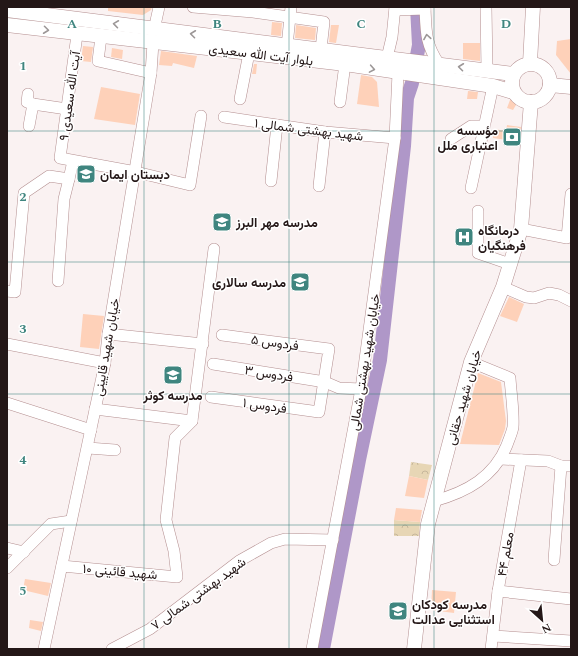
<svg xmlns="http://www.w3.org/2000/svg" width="578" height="656" font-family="Spectral,Vazirmatn,serif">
<defs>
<pattern id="park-crowns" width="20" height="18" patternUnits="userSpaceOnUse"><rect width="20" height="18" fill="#e7d6b5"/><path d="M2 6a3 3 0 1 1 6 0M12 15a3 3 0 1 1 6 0" fill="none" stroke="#c6b79b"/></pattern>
</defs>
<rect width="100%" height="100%" fill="#faf2f2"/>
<g fill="url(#park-crowns)">
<polygon points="411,462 432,465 428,480 409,476"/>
<polygon points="394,520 420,522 419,536 394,536"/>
</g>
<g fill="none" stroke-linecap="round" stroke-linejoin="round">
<g stroke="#af97c8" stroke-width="14">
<polyline points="414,71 419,45 417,7"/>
<polyline points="323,649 359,460 380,360 404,146 407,98 412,83"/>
</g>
</g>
<g fill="#fed1b9">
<polygon points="108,7 152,7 151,10 143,15 108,11"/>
<polygon points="272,22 282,23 281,36 271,35"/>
<polygon points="296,25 316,28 315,40 295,38"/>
<polygon points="331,25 339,25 336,43 329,42"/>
<polygon points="571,39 571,74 556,55 557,41"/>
<polygon points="463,43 480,43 480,61 463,59"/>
<polygon points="83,46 93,47 91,62 81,61"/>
<polygon points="112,48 123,50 122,59 111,57"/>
<polygon points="161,51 197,56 194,68 173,63 172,66 159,65"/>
<polygon points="254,64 257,64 256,74 252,74"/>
<polygon points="361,75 372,77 377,82 379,107 357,104"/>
<polygon points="101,87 140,94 135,125 94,119"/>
<polygon points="468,91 478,92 477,99 467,99"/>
<polygon points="518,99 519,100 513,110 507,108 510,100"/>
<polygon points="507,125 521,127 519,142 493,138 494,129 506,131"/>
<polygon points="509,297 524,304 517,322 500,316"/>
<polygon points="83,314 104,316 99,349 80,347"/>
<polygon points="478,373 501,382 506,421 505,429 499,445 460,444"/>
<polygon points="409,476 428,480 424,498 405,496"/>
<polygon points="396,508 422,510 420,522 394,520"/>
<polygon points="25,579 51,583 48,596 23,590"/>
<polygon points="432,590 456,592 454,613 431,610"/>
<polygon points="30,620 43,622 41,631 29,628"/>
</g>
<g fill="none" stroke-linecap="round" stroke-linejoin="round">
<defs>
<g id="minor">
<polyline points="193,7 253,12 324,22 321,49"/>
<path d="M425 7C426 30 425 44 439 64"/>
<polyline points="486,7 487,70"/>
<polyline points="395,10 425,9"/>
<polyline points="154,30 159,7"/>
<polyline points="77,35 60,158 136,172 190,185 201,116"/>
<polyline points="101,37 98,61 151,73"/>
<polyline points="287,46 291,7"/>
<polyline points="387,58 392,37 395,7"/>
<polyline points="28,94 27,102 33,104"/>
<polyline points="240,99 249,53"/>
<polyline points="340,102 345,64"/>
<polyline points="224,117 325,132 395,138"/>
<polyline points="29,126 33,104 67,109"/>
<polyline points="451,139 471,126 485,126"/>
<polyline points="271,181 277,125"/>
<polyline points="319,186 325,132"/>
<polyline points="471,188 493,86"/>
<polyline points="478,211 478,253 510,264"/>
<polyline points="521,229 567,238 571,194"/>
<polyline points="58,281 64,199 69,179"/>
<polyline points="503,287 526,297 534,298 549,293 559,295 571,301"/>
<polyline points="7,291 15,292 24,193 49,176 69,179 73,161"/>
<polyline points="108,334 203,344"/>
<polyline points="7,344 105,363"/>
<polyline points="213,364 325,382 339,388 361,389"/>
<polyline points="211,397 319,412 329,349 222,335"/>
<polyline points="7,403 91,430"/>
<polyline points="95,409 192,421"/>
<polyline points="88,448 115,450"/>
<polyline points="501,459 548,461 561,466 571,466"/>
<path d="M434 501C467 492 494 477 507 445 509 439 512 433 513 427 514 411 511 394 510 378L471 362"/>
<polyline points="7,548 24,552"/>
<polyline points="554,560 561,466"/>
<polyline points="62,566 177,577 174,551 166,520 175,438 192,421 214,249"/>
<polyline points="7,568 51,524 71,521"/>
<polyline points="498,591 571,599"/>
<polyline points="493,636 571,641"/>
<polyline points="44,649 105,363 108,334 151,73 153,43"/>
<polyline points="112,649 150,629 239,561 271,543 285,539 333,540"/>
<polyline points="312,649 361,389 395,138 398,73"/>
<polyline points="491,649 498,591 521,460"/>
</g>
<g id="major">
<polyline points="7,10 513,74"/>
<polyline points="7,25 345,64 493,86 513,92"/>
<polyline points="530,63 533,7"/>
<circle cx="531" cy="83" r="19"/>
<polyline points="550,85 571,87"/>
<polyline points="414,649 428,524 471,362 503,287 521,229 531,102"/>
</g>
</defs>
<use href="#minor" stroke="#b48f90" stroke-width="12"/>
<use href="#major" stroke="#b48f90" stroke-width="15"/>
<use href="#minor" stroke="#fff" stroke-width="11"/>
<use href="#major" stroke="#fff" stroke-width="14"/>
</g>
<defs><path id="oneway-chevron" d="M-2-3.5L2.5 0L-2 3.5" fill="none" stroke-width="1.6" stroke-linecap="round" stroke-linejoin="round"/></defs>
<g stroke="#9c9797">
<use href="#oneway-chevron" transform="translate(116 24) rotate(-172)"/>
<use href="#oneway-chevron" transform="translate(46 30) rotate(7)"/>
<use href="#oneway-chevron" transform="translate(193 34) rotate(-173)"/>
<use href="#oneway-chevron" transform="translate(427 37) rotate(-99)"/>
<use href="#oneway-chevron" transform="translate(461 67) rotate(-173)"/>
<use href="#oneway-chevron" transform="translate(372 69) rotate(10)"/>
</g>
<path fill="none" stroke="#3f857f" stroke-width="1" stroke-opacity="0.55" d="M144 7V649M289 7V649M434 7V649M7 131H571M7 262H571M7 394H571M7 525H571"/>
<defs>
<symbol id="bank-square" viewBox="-11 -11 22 22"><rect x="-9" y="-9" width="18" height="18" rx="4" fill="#3f857f" stroke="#fff"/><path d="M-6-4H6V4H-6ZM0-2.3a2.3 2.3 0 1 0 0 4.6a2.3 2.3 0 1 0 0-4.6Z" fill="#fff"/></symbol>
<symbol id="school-square" viewBox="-11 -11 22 22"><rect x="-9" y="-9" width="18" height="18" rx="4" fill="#3f857f" stroke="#fff"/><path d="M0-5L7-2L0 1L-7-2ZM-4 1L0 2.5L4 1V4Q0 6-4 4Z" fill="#fff"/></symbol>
<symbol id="hospital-square" viewBox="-11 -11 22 22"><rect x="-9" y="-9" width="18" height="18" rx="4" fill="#3f857f" stroke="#fff"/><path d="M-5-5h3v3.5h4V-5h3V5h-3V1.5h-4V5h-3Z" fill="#fff"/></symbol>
</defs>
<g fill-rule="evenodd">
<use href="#bank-square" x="501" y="126" width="22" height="22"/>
<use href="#school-square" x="75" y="163" width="22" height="22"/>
<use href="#school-square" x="211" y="211" width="22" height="22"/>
<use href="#hospital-square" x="453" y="226" width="22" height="22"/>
<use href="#school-square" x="289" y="271" width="22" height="22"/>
<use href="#school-square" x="162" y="364" width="22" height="22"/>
<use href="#school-square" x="387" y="600" width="22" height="22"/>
</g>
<g text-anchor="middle" stroke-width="3" stroke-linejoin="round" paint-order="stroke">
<g font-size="13" fill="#241717" stroke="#fff">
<text transform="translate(261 54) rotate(7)" y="5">بلوار آیت الله سعیدی</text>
<text transform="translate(69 96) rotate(-82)" y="5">آیت الله سعیدی ۹</text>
<text transform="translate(309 129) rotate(7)" y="5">شهید بهشتی شمالی ۱</text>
<text transform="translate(275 342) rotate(8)" y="5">فردوس ۵</text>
<text transform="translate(106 347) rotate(-80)" y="5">خیابان شهید قایینی</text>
<text transform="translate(364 362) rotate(-81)" y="5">خیابان شهید بهشتی شمالی</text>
<text transform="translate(269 373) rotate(9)" y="5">فردوس ۳</text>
<text transform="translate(463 397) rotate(-74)" y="5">خیابان شهید حقانی</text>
<text transform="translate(265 405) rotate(8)" y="5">فردوس ۱</text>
<text transform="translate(505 554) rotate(-80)" y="5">معلم ۴۴</text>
<text transform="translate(120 571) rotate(5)" y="5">شهید قائینی ۱۰</text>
<text transform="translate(198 593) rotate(-36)" y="5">شهید بهشتی شمالی ۷</text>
</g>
<g font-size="13" font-weight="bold" fill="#241717" stroke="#fff" text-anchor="start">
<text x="498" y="135" text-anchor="end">مؤسسه<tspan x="498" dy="15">اعتباری ملل</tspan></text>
<text x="100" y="179">دبستان ایمان</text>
<text x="236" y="227">مدرسه مهر البرز</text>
<text x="478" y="235">درمانگاه<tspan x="478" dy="15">فرهنگیان</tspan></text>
<text x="286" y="287" text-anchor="end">مدرسه سالاری</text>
<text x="173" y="400" text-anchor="middle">مدرسه کوثر</text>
<text x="412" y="609">مدرسه کودکان<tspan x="412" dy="15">استثنایی عدالت</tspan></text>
</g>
</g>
<g font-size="13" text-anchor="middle" font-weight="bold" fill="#3f857f" stroke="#fff" stroke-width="3" stroke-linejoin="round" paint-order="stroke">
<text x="72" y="28">A</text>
<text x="217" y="28">B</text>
<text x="361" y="28">C</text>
<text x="506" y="28">D</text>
<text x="23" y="70">1</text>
<text x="23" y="201">2</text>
<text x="23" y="333">3</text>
<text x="23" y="464">4</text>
<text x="23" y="595">5</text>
</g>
<rect width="578" height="656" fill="none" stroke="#241717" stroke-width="16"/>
<g transform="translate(542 620) rotate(153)" stroke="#ffffff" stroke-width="3" paint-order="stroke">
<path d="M0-3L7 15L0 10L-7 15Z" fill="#241717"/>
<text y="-6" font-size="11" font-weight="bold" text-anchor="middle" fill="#241717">N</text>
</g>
</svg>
